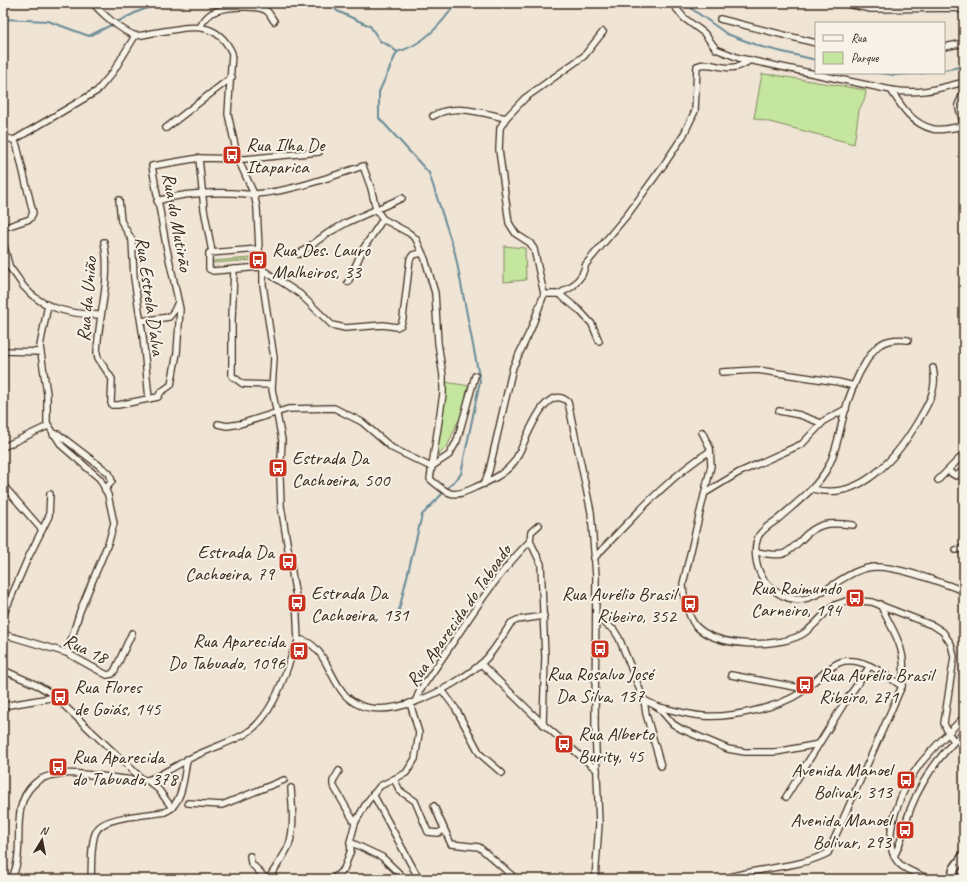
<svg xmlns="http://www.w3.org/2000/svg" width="967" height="882" font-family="Caveat,sans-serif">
<rect width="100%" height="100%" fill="#f0e4d5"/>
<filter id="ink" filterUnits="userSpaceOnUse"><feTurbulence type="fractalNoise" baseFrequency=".025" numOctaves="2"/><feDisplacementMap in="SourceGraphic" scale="8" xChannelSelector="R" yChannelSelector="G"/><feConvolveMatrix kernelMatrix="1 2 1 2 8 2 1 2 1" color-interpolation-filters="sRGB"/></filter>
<g filter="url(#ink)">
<g fill="#c5e69f" stroke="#80885e">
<polygon points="762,74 774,75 866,90 865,98 859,110 854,144 754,118"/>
<polygon points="504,246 525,248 526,280 504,282"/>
<polygon points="251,258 253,260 213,263 212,261"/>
<polygon points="444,382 470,386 464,415 457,423 448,445 435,459 446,394"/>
</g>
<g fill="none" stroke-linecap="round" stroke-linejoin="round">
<g stroke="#698c97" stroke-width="2">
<path d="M332 3 337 11 370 26 380 41 390 46 397 52C423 45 441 25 456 3"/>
<polyline points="690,3 692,9 727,34 762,47 816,60"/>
<polyline points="3,19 48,21 89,36 137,12 160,3"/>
<polyline points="944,70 964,66"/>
<polyline points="880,73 894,75 925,73"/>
<polyline points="397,618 422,515 461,474 480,381 455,253 429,173 379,118 379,92 397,52"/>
</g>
<defs>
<g id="street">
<path d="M93 3C101 13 122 31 134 35 139 37 147 34 152 33 185 29 215 16 232 53L228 114 238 159 254 194 257 208 259 249 263 270V285L274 358 272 389 282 440 280 478 281 506 296 597 298 642"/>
<path d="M672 3 684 18 704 33 716 49 739 58 891 90C901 106 912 124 933 129 942 131 955 127 964 126"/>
<polyline points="843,3 871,9 956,8 964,11"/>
<polyline points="720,19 816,43"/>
<path d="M200 27C203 21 206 17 212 13 222 7 257 4 267 11 270 14 272 18 274 21"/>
<polyline points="944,47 964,43"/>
<path d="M891 90C918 95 937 89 964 82"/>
<polyline points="964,91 958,105 964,126"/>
<path d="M433 116C455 103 482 113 506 118"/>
<polyline points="166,128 232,77"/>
<polyline points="3,137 14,140 17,146 33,213 30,219 9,226"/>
<polyline points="14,140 97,91 113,72 135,36"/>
<polyline points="199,158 204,209 212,252"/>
<polyline points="119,200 121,221 132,240 134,278 143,337 149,399"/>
<path d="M157 201C182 193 207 192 233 193 240 193 247 195 254 194 289 192 330 177 363 166L371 188 376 209 383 219 409 233 416 239 425 259 435 293 438 343 443 376V394L430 479C450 496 453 498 476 487 490 481 505 474 514 462 525 447 543 380 568 402L591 512 596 576 595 726 599 824 595 879"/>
<polyline points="3,242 9,265"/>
<path d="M104 242C112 279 98 316 97 353L98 358 112 379 111 403 112 405H118L158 397 161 392 171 385 177 353 180 309 166 245 152 166 199 158 245 159 319 152"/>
<polyline points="259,249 209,253 209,269 213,271 262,267"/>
<polyline points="299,254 328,233 348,222 402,198"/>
<path d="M3 262C13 268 17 278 24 287 43 310 73 314 100 315"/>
<polyline points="234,269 232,319 232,376 243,384 271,385"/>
<polyline points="263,270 300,294 332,325 345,328 383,325 397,327 401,325 403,318 410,259 413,255 422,253"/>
<polyline points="348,282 363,249 383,219"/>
<polyline points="544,294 534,249 530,243 516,234 509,223 499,150 500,128 506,118 525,98 584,56 603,32"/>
<polyline points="559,294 579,310 592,324 599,341"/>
<polyline points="48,305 40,346 47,394 47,423 62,446 100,479 108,495 114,523 109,541 80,611 67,653"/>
<polyline points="141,321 169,317 174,311 178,302"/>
<path d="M908 340C899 339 889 339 881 344 875 347 871 354 867 360 856 377 848 398 843 418 839 435 836 452 828 467 816 489 796 503 778 519 771 524 762 529 758 537 752 552 757 574 768 585 810 626 835 567 877 567 898 567 943 583 964 591"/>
<polyline points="3,351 40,352"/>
<polyline points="722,372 757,370 838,382 854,386"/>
<polyline points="779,411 800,415 821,423"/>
<polyline points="218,424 227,426 240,424 288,409 334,408 362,422 392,448 431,467 449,455 457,441 475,376"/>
<path d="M702 432 710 448 711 466 683 584C683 595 688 616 695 625 716 648 775 648 801 635 814 628 823 613 835 605L849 600 872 602 934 626 943 632 951 644 954 657 944 723 948 733 954 741"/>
<polyline points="53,434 58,434 109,473 112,481 105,490"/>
<polyline points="3,447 48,426"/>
<polyline points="948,471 956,476 964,470"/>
<polyline points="938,480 964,454"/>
<path d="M484 484 489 471 513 367 531 329 544 294H559L573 286 582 275 586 264 628 214 665 163 683 136 695 111 697 66C713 59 728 77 750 60"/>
<polyline points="3,485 42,530"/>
<path d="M813 489C860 502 896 458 917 423 928 404 938 390 933 368"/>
<polyline points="705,493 738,473 802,444 825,420 846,409"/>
<polyline points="539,525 531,532 530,541 541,564 545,657 543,724"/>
<polyline points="956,550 964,548"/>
<path d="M756 552C764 553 775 556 783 554 790 551 795 546 800 541 817 522 829 522 853 525"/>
<path d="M594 558C630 521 666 479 710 451"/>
<polyline points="3,616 27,560 49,516 50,494"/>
<polyline points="597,618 614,630 619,638 644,700 658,707 673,724 681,729 728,749 745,752 776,752 819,744"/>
<polyline points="3,634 67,653 107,675 112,674 115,670 132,633"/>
<polyline points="481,664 543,724 597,770"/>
<polyline points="3,670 39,686 52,694 142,779"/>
<polyline points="731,675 806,689"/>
<polyline points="442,690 456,709 480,754 502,773"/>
<polyline points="644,700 646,714 661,766"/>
<path d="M415 702 420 690C456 641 486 585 530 541"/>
<polyline points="3,706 56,697"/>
<path d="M658 707C673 710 688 715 703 716 730 718 778 708 800 693 812 685 830 664 844 661 866 658 885 675 902 686"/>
<polyline points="339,771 333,781 333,785 355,823"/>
<polyline points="394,779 400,791 415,801 428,832 438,833 444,830"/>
<polyline points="147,780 159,790 172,808"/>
<polyline points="373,794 419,879"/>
<polyline points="786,797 845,702 870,666"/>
<polyline points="188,803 222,805 284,780"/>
<polyline points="434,806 451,844 479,847 516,879"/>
<polyline points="350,842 382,857 405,879"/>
<polyline points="250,856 251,863 266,879"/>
<path d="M894 856C901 844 903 832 907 819 917 786 939 755 964 732"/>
<path d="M271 875C277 865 285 855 289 845 295 827 292 806 291 788"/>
<path d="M11 879C28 850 7 809 34 784 58 762 117 782 146 780 153 780 179 764 187 760 205 750 227 744 245 734 272 718 284 678 294 649L298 642 302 640C325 646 330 680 346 696 380 730 455 687 483 662 495 651 502 636 511 623L517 620 544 616"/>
<path d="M91 879C92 866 90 840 97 830 105 816 149 815 165 812 183 805 184 776 187 759"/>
<polyline points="333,879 344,869 351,850 350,842 355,823 367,802 380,786 406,773 415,759 419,733 410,703"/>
<path d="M723 879C756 867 797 869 828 853L902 686C903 677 904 668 903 660 901 640 888 622 880 604"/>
<path d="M929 879C919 874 903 870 897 861 879 837 904 785 920 764 934 747 949 732 964 717"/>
</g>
<polyline id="secondary" points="952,879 954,869 964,855"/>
</defs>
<use href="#street" stroke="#3b2a1e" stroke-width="8"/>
<use href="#secondary" stroke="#3b2a1e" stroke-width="11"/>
<use href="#street" stroke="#f7f3e8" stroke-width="5.5"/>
<use href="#secondary" stroke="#f7f3e8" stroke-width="8"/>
</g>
</g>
<defs>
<symbol id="bus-square" viewBox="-11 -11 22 22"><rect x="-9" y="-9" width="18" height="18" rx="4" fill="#c8321e" stroke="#f7f3e8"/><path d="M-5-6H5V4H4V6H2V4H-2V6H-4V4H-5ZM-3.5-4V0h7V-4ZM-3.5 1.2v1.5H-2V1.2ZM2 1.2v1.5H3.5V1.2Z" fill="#fff"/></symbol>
</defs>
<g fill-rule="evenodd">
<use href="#bus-square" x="221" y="144" width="22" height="22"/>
<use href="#bus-square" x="247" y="249" width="22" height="22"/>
<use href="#bus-square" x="267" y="457" width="22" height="22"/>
<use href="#bus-square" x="277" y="551" width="22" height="22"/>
<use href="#bus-square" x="844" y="587" width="22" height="22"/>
<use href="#bus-square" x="286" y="592" width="22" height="22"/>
<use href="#bus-square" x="679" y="593" width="22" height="22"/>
<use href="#bus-square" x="589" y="638" width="22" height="22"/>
<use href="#bus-square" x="288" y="640" width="22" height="22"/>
<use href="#bus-square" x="794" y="674" width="22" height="22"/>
<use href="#bus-square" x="49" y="686" width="22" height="22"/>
<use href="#bus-square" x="553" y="733" width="22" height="22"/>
<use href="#bus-square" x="47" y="756" width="22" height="22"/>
<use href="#bus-square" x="895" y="769" width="22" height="22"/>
<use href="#bus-square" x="894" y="819" width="22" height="22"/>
</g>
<g text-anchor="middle" stroke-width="4" stroke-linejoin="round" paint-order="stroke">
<g font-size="19" fill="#3b2a1e" stroke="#f7f3e8" text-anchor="start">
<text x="246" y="151">Rua Ilha De<tspan x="246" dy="22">Itaparica</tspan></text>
<text x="272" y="256">Rua Des. Lauro<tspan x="272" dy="22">Malheiros, 33</tspan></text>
<text x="292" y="464">Estrada Da<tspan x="292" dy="22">Cachoeira, 500</tspan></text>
<text x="274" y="558" text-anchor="end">Estrada Da<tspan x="274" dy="22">Cachoeira, 79</tspan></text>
<text x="841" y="594" text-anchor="end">Rua Raimundo<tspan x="841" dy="22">Carneiro, 194</tspan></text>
<text x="311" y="599">Estrada Da<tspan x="311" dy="22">Cachoeira, 131</tspan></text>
<text x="676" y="600" text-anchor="end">Rua Aurélio Brasil<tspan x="676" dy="22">Ribeiro, 352</tspan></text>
<text x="285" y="647" text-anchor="end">Rua Aparecida<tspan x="285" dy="22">Do Tabuado, 1096</tspan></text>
<text x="600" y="680" text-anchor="middle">Rua Rosalvo José<tspan x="600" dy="22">Da Silva, 137</tspan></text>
<text x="819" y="681">Rua Aurélio Brasil<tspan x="819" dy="22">Ribeiro, 271</tspan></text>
<text x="74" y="693">Rua Flores<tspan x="74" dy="22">de Goiás, 145</tspan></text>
<text x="578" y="740">Rua Alberto<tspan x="578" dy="22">Burity, 45</tspan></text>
<text x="72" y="763">Rua Aparecida<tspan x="72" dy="22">do Tabuado, 378</tspan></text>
<text x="892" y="776" text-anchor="end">Avenida Manoel<tspan x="892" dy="22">Bolivar, 313</tspan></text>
<text x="891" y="826" text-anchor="end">Avenida Manoel<tspan x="891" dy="22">Bolivar, 293</tspan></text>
</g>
<g font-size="19" fill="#3b2a1e" stroke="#f7f3e8">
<text transform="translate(178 222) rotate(80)" y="7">Rua do Mutirão</text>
<text transform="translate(151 296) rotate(82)" y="7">Rua Estrela D'alva</text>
<text transform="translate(86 299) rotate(-85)" y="7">Rua da União</text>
<text transform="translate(458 615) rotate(-55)" y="7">Rua Aparecida do Taboado</text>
<text transform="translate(86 648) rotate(26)" y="7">Rua 18</text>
</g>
</g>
<rect width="967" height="882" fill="none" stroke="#f7f3e8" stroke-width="16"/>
<rect x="8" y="8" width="951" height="866" fill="none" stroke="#3b2a1e" stroke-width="1.5" filter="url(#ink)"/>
<rect x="815" y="22" width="130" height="52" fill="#f7f3e8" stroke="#aca397"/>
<rect x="823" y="35" width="20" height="6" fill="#f7f3e8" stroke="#aca397"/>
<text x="851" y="42" font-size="12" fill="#3b2a1e">Rua</text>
<rect x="823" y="52" width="20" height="12" fill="#c5e69f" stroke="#aca397"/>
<text x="851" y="62" font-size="12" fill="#3b2a1e">Parque</text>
<g transform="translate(42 840) rotate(10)" stroke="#f7f3e8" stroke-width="3" paint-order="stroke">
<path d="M0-3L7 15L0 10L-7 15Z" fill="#3b2a1e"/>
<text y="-6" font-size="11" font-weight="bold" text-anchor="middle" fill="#3b2a1e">N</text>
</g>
</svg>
